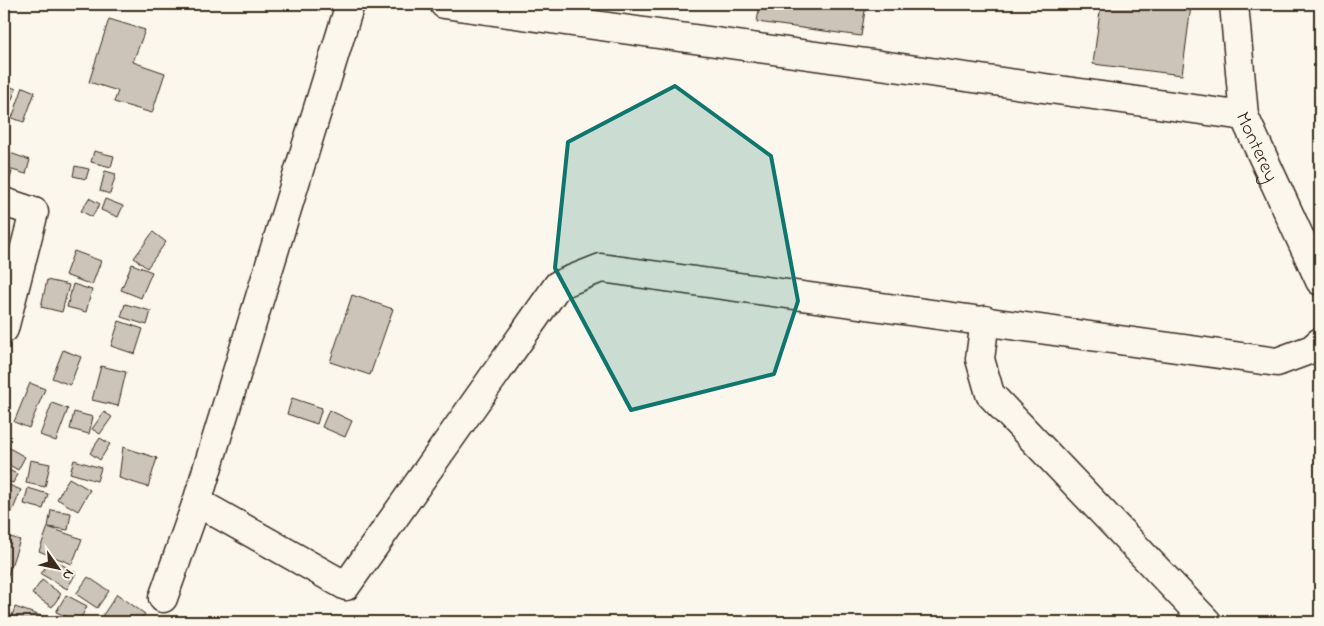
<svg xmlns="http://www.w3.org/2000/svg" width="1324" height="626" font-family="'Indie Flower',sans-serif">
<rect width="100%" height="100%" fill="#fbf7ec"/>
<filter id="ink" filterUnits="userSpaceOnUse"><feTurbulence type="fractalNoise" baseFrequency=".02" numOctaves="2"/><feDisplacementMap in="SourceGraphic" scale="10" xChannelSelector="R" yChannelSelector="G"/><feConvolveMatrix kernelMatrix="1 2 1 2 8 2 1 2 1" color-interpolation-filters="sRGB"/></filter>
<g filter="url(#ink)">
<g fill="#ccc4b9" stroke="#3b2a1e">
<polygon points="760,4 866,4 861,36 757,22"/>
<polygon points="1101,4 1191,6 1182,75 1093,64"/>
<polygon points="109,19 145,30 133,62 165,73 152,113 114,102 118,91 89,82"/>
<polygon points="4,84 16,89 5,117 4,116"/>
<polygon points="23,87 35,92 24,122 12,118"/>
<polygon points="94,151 114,156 111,167 91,162"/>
<polygon points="10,153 30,160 26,174 5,168"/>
<polygon points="75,166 89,169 86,179 73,176"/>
<polygon points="4,170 12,172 7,188 4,187"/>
<polygon points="105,171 116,174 110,194 100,191"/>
<polygon points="89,198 100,204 92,217 81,211"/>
<polygon points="105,199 123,206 118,217 101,210"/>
<polygon points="4,215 10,215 8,245 4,244"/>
<polygon points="153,232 166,242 147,268 134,258"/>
<polygon points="74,251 101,261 92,285 65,275"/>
<polygon points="132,264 152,272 141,298 121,290"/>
<polygon points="47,280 69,285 62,312 41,307"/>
<polygon points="73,284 92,290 86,312 67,307"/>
<polygon points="352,295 393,309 370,375 330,362"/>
<polygon points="125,304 151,311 147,325 121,317"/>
<polygon points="119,321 143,329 135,354 111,346"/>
<polygon points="63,350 81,357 70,385 52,378"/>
<polygon points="101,366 126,372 118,406 92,400"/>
<polygon points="30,383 45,389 29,428 14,422"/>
<polygon points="292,398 322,408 317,424 287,414"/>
<polygon points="52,403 68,409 56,441 40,435"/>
<polygon points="329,410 352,421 345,437 322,427"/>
<polygon points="74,412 93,417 89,434 70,429"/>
<polygon points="104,412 112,417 100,434 92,429"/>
<polygon points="100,438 110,444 100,460 90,453"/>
<polygon points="4,445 25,457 18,470 4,462"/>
<polygon points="123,447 157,458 148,487 119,478"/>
<polygon points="30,460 50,464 45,487 26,483"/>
<polygon points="74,460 101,468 97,481 70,473"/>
<polygon points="4,468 17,474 13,483 4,480"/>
<polygon points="69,478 90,490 78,511 57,499"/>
<polygon points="9,485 21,490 12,512 4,509 4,498"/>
<polygon points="28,488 48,494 43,509 24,504"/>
<polygon points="51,510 71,513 68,530 48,527"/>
<polygon points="48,527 82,539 72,564 39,551"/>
<polygon points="4,535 20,540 7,578 4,577"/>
<polygon points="51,558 76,573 67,589 41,574"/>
<polygon points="88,577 109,591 97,608 76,594"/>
<polygon points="42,580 61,594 52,607 32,594"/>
<polygon points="117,594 145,614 139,622 106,622 101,618"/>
<polygon points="66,595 87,606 79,622 56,612"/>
<polygon points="15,607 47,618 46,622 10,622"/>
</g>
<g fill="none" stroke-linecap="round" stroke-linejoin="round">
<defs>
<g id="street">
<polyline points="444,4 1244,116"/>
<path id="s1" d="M1234 4 1244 116 1320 281"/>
<polyline points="4,202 34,212 4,329"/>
<polyline points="985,320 980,359 990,394 1207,622"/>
<polyline points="197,502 346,586 558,285 601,268 1277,362 1312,349 1320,342"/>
<polyline points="163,598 197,502 350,4"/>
</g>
</defs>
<use href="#street" stroke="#3b2a1e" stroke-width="31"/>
<use href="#street" stroke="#fbf7ec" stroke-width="28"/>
</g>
</g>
<path fill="#0f766e" fill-opacity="0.2" stroke="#0f766e" stroke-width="4" stroke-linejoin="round" d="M675 86 771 156 798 301 774 374 631 410 555 268 568 142Z"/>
<g text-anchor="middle" stroke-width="5" stroke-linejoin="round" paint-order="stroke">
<g font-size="20" fill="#3b2a1e" stroke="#fbf7ec">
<text dy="7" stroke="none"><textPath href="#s1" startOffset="146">Monterey</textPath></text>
</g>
</g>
<rect width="1324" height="626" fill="none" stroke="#fbf7ec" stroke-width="20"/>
<rect x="10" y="10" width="1304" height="606" fill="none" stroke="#3b2a1e" stroke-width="2" filter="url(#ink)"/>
<g transform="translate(58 568) rotate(123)" stroke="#fbf7ec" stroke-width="4" paint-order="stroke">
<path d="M0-4L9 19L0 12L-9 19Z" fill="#3b2a1e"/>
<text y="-8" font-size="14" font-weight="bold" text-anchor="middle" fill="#3b2a1e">N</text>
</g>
</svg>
